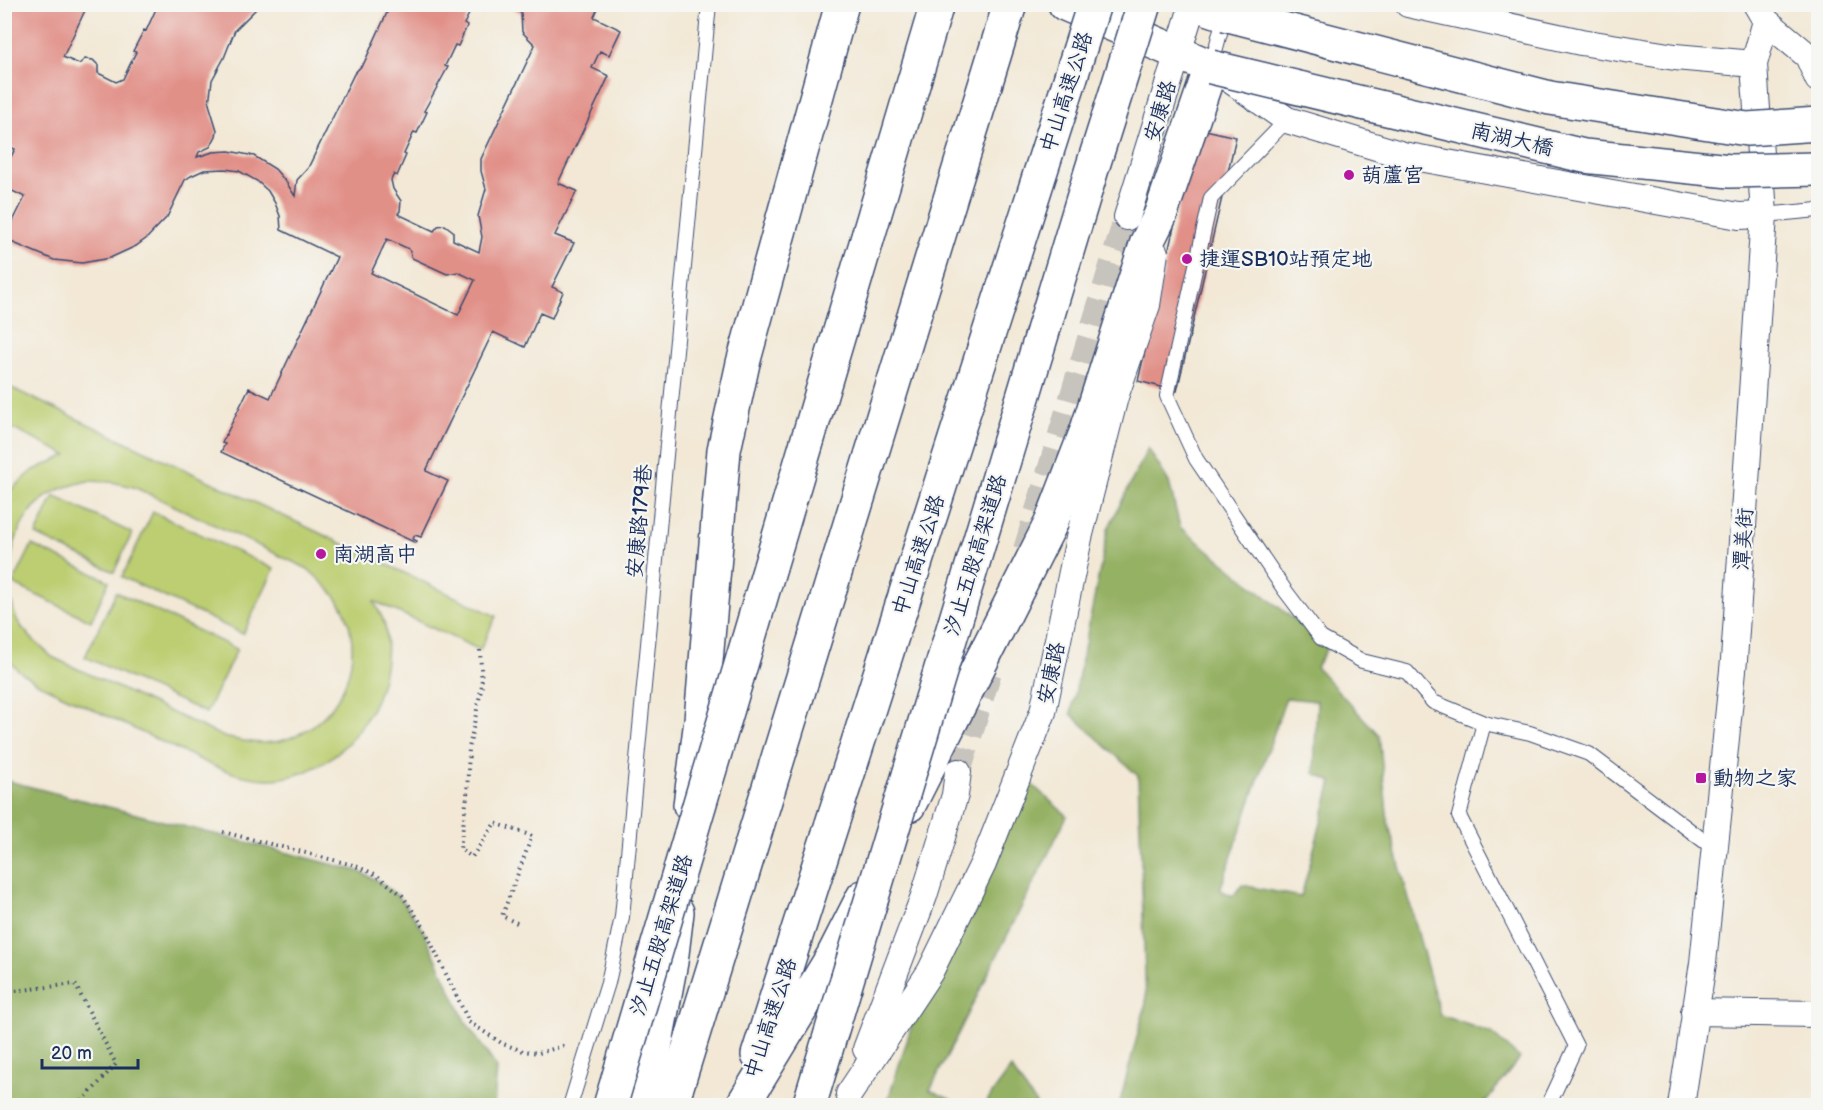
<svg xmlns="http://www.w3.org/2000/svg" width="1823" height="1110" font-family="'Balsamiq Sans','LXGW WenKai TC',sans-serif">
<rect width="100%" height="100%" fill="#f6f6f2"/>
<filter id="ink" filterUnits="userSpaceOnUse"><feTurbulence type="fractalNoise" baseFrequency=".0167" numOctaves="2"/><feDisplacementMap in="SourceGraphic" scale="12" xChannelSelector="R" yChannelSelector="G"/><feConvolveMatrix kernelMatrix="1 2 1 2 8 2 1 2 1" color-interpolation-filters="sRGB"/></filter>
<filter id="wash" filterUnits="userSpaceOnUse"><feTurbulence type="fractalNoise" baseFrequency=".008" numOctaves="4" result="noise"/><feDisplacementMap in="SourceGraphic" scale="24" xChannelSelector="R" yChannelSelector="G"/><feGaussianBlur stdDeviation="1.35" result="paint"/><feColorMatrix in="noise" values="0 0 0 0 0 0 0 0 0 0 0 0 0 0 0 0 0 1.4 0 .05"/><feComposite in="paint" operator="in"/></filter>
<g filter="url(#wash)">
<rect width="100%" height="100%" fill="#f2e8d5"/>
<g fill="#bcce71" stroke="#6c7e68" stroke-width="1.5" fill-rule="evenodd">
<path d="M5 385 496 616 480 650 374 601C377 609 383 617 385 626 396 692 352 767 282 778 257 782 234 774 211 765L39 684 18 670 5 656V495L34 470 67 455 5 425ZM88 481 112 482 134 487 308 569C323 583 339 596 346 615 365 665 338 722 287 739 266 746 245 742 224 737L52 657C39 645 26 635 17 620 0 578 11 517 52 493 63 487 76 484 88 481Z"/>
<polygon points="54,496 132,533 114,572 36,535"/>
<polygon points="153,512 274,569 243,634 122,577"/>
<polygon points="32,545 109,581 91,621 13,584"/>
<polygon points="116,592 237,649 206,713 85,657"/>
</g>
<g fill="#95b163" stroke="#587060" stroke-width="1.5" fill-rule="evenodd">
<path d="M1148 448 1169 482 1180 527 1328 647 1316 667 1379 735 1388 822 1440 1015 1491 1033 1520 1058 1483 1105H1119L1146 1003 1138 776 1071 714 1108 529ZM1286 698 1317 701 1314 773 1332 782 1301 897 1242 885 1233 896 1220 890Z"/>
<polygon points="4,780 358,871 378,881 399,897 422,928 465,1021 497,1068 494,1105 5,1105"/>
<polygon points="1027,780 1067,816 930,1090 963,1105 886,1106 922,993"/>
<polygon points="1011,1068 1037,1105 984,1105"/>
</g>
<g id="blocks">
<g fill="#e19088" fill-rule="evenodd">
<path d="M4 4H88L63 57 79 64 85 59 93 60 98 65V73L116 82 123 79 136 52 133 51 144 30 146 31 156 9 153 8 155 4H261L235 30 224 58 212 80 209 104 217 130 216 136 210 147 199 152 197 157 213 152 229 151 254 156 275 169 286 182 295 196 297 180 308 168 354 74 364 63 391 4H474L464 24 467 26 458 46 455 45 445 66 448 67 424 111 427 112 417 133 414 132 404 154 406 155 397 176 394 174 391 180 393 189 401 201 400 211 398 214 434 231 438 226 445 225 453 231V240L479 252 482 237 478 216 486 189 481 171V159L535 45 522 32 521 13 502 4H600L594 17 621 30 609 55 600 51 592 68 609 76 558 183 577 191 555 235 574 243 552 287 563 292 552 318 540 313 525 347 493 332 426 471 448 481 421 537 415 535 413 539 417 541 416 543 221 452 225 444 222 443 249 388 270 398 337 257 281 230 280 216 275 203 268 191 257 181 239 171 225 169 204 170 191 176 185 180 167 217 147 238 136 246 110 258 82 263 54 260 4 239V234L6 235 25 197 4 187V170L15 149 4 144ZM387 239 409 249 412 258 447 274 458 272 475 280 458 315 371 273Z"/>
<polygon points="1197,128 1236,137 1177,391 1138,381"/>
</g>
</g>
</g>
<g filter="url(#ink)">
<use href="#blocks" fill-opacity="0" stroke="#3b4b70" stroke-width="1.5"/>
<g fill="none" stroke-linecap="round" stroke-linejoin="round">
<g stroke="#c7c3bd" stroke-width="26" stroke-dasharray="26 13" stroke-linecap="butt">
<polyline points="1026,550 1127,217"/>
<polyline points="958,772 990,668"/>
</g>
<defs>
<g id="lane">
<polyline points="1211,67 1225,14"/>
<polyline points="1287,120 1211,198 1167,396 1196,459 1284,589 1321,638 1362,661 1407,672 1433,702 1484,723 1530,733 1589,754 1716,850"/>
<polyline points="1764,215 1818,210"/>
<polyline points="1484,723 1459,816 1576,1046 1548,1106"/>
<polyline points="570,1106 608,983 622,917 709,4"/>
</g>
<g id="street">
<polyline points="1408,4 1581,42 1675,57 1754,64"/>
<polyline points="1766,21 1808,56 1818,79"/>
<polyline points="1219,72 1287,120 1403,155 1739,216 1764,215"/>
<polyline points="1127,217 1193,4"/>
<polyline points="1694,1012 1818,1014"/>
<polyline points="866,1049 924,896 955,795 958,772"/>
<polyline points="849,1094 930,972 983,864 1043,712 1079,538 1115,397 1147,305 1155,253"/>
<polyline points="1681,1106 1703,963 1734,660 1764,215 1754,64 1766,21 1756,4"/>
</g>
<g id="secondary">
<polyline points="1065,4 1211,67"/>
<polyline points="1195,4 1225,14"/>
</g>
<g id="highway">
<polyline points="690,805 701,720 724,450 743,363 842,4"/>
<polyline points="909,805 1051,523 1087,430 1147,242 1160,216 1211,67"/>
<polyline points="758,1055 1061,108"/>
<polyline points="644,1106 671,962 677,912"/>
<polyline points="671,1106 1010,4"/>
<polyline points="742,1106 833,956 863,897"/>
</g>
</defs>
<use href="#lane" stroke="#3b4b70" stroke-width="16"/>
<use href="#street" stroke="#3b4b70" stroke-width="28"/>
<use href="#secondary" stroke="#3b4b70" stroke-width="36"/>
<use href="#highway" stroke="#3b4b70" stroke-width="36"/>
<g stroke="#3b4b70" stroke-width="4" stroke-dasharray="1.5 4.5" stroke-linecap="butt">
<polyline points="480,650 482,685 469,748 467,796 460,849 472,857 495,823 532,836 502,916 519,924"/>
<polyline points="223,832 353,865 375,874 402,895 423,926 469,1022 503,1044 523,1051 539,1053 566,1045"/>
<polyline points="4,992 75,984 116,1064 78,1106"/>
</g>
<use href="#lane" stroke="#fff" stroke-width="14"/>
<use href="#street" stroke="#fff" stroke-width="26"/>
<use href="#secondary" stroke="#fff" stroke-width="33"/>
<use href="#highway" stroke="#fff" stroke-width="33"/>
<defs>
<g id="secondary-bridge">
<polyline points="1225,14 1550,98 1747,129 1818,124"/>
<polyline points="1211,67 1584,156 1730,171 1818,169"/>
</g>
<g id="highway-bridge">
<polyline points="1061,108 1094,4"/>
<polyline points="610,1106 937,4"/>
<polyline points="809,1106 1091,172 1144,4"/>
</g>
</defs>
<use href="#secondary-bridge" stroke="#3b4b70" stroke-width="36" stroke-linecap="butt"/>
<use href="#highway-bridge" stroke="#3b4b70" stroke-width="36" stroke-linecap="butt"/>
<use href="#secondary-bridge" stroke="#fff" stroke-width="33"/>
<use href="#highway-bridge" stroke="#fff" stroke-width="33"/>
</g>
</g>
<g fill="#b5179e" stroke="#f6f6f2" stroke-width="2">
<circle cx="1349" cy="175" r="6"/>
<circle cx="1187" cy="259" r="6"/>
<circle cx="321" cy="554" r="6"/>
<rect x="1695" y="772" width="12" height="12" rx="3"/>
</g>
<g text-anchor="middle" stroke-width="4.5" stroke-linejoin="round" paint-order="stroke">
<g font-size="21" fill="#1b2f5e" stroke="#f6f6f2">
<text transform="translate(1066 92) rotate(-72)" y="7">中山高速公路</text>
<text transform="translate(1160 111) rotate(-73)" y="7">安康路</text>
<text transform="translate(1512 139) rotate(13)" y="7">南湖大橋</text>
<text transform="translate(639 521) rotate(-85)" y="7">安康路179巷</text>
<text transform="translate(1743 539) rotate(-86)" y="7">潭美街</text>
<text transform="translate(918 555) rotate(-72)" y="7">中山高速公路</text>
<text transform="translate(975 555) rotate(-73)" y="7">汐止五股高架道路</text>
<text transform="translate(1051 673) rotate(-78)" y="7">安康路</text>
<text transform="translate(661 935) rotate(-73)" y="7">汐止五股高架道路</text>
<text transform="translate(770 1018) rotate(-72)" y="7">中山高速公路</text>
</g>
<g font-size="21" fill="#1b2f5e" stroke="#f6f6f2" text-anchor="start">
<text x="1361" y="182">葫蘆宮</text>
<text x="1199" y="266">捷運SB10站預定地</text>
<text x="333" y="561">南湖高中</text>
<text x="1713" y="785">動物之家</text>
</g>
</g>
<rect width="1823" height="1110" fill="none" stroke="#f6f6f2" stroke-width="24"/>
<path d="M42 1059v9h96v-9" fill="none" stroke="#1b2f5e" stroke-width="3"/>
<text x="51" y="1059" font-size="18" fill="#1b2f5e" stroke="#f6f6f2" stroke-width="4.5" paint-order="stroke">20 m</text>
</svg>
